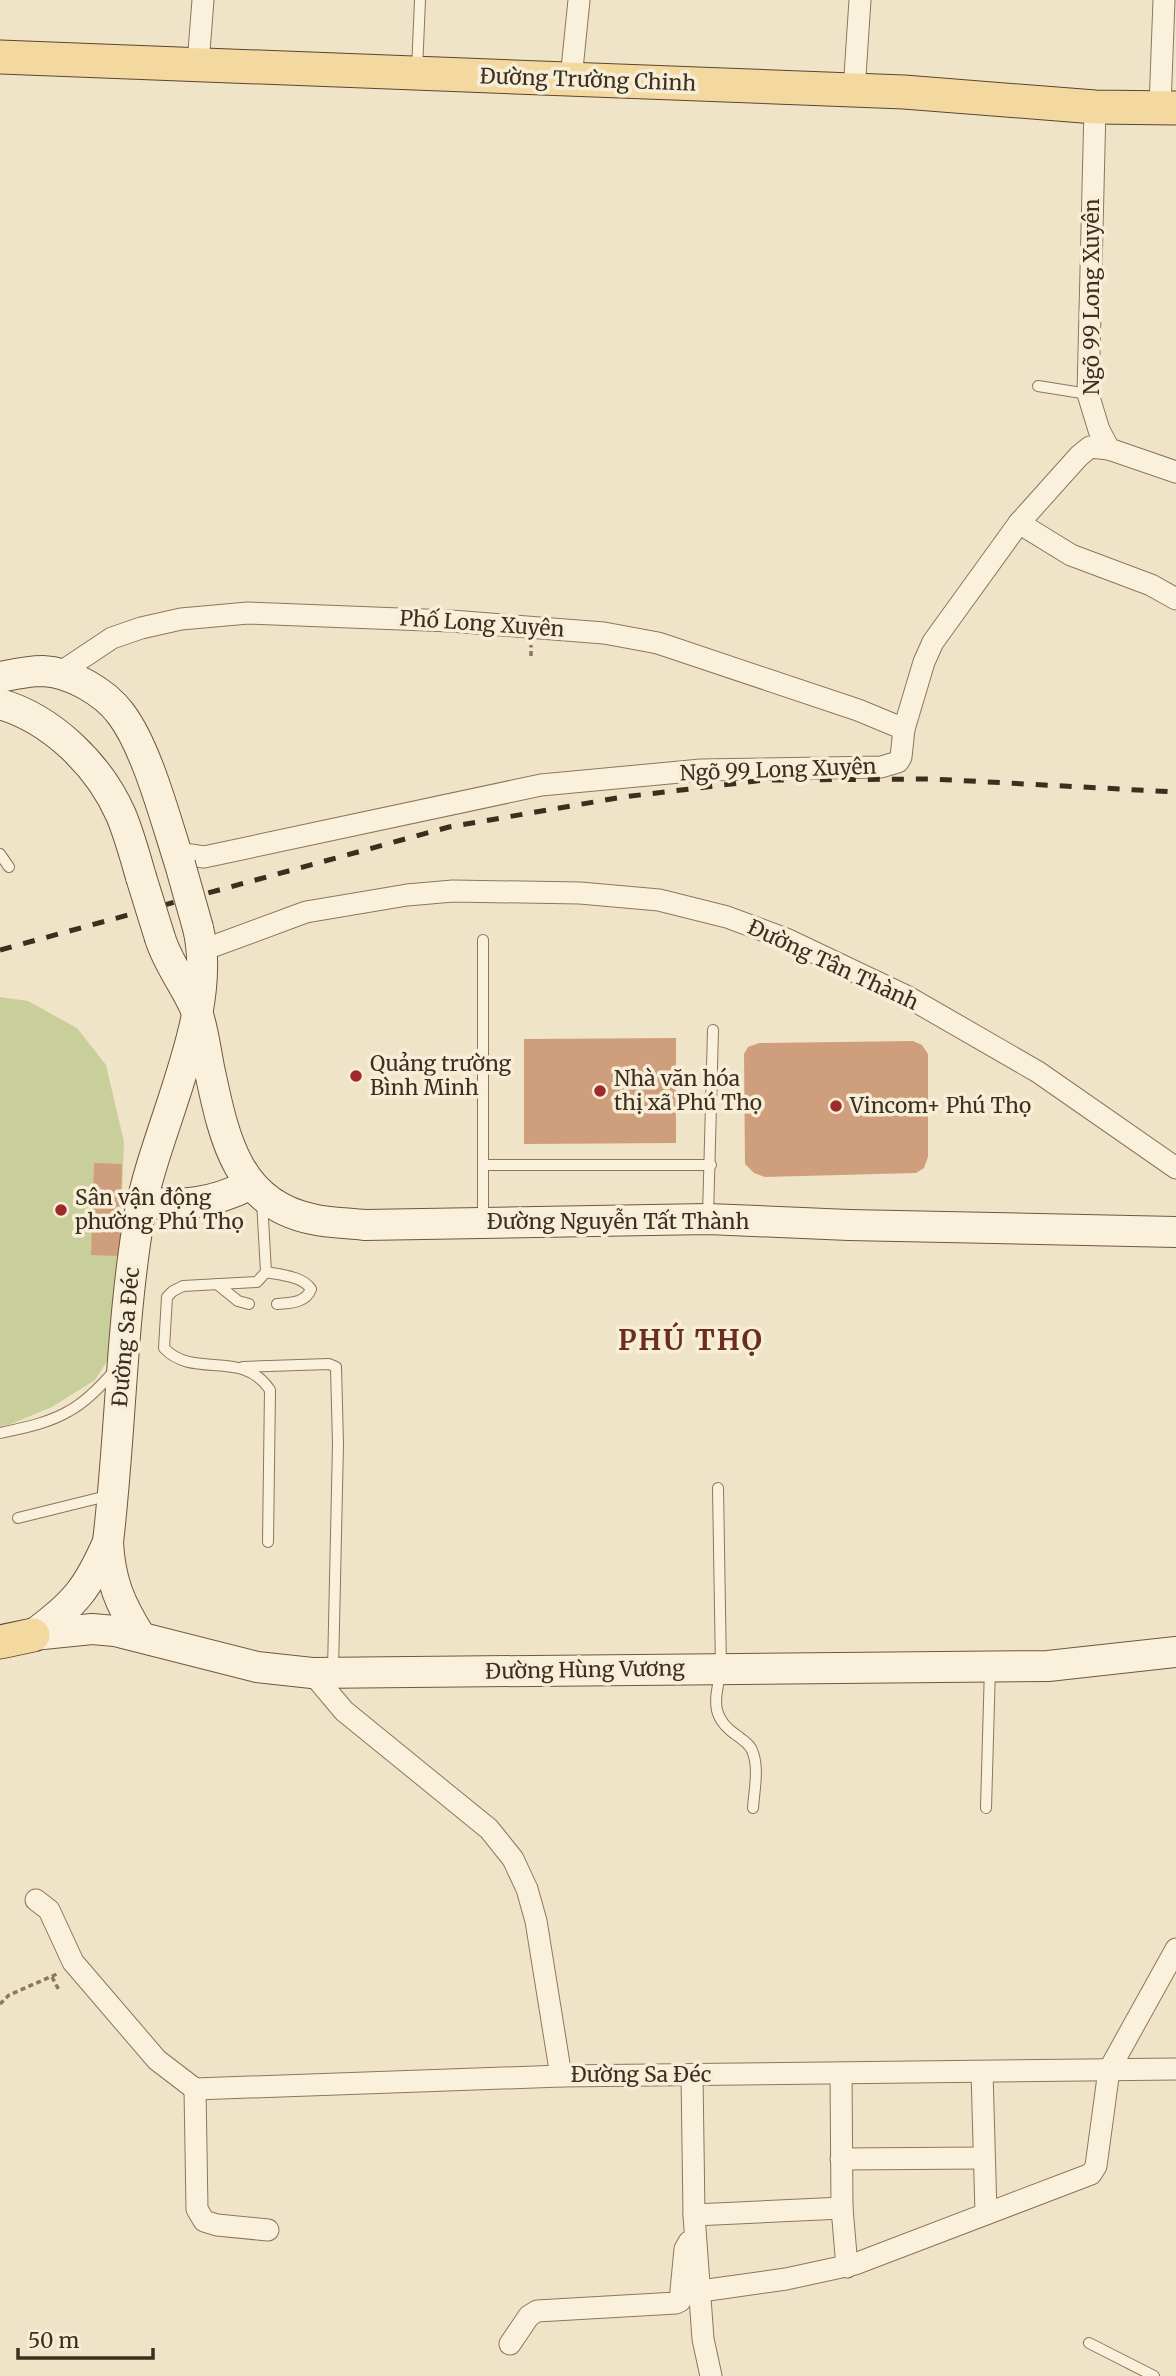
<svg xmlns="http://www.w3.org/2000/svg" width="1176" height="2376" font-family="Merriweather,serif">
<rect width="100%" height="100%" fill="#f0e4c8"/>
<polygon fill="#c9cf9b" points="0,997 28,1001 77,1028 106,1065 124,1142 116,1347 95,1380 52,1407 11,1424 0,1426"/>
<g fill="#cf9f7d">
<polygon points="676,1038 676,1143 524,1144 524,1039"/>
<polygon points="913,1041 922,1045 928,1054 928,1157 924,1168 916,1173 765,1177 754,1173 745,1164 744,1054 748,1047 759,1043"/>
<polygon points="94,1163 122,1164 120,1256 91,1255"/>
</g>
<g fill="none" stroke-linecap="round" stroke-linejoin="round">
<defs>
<g id="lane">
<polyline points="417,70 420,0"/>
<polyline points="1038,386 1088,394"/>
<polyline points="0,854 9,867"/>
<polyline points="483,1165 711,1165"/>
<path d="M262 1201 266 1272 257 1282 183 1286 173 1291 167 1297 164 1348C194 1380 242 1348 270 1390L268 1542"/>
<polyline points="708,1216 713,1030"/>
<polyline points="483,1220 483,940"/>
<path d="M266 1272C281 1275 302 1276 311 1289 306 1303 290 1303 277 1304"/>
<polyline points="217,1284 238,1301 249,1304"/>
<polyline points="243,1367 329,1364 336,1367 338,1444 333,1670"/>
<path d="M0 1433C23 1428 49 1423 69 1411 86 1402 102 1385 115 1370"/>
<path d="M718 1488 721 1669C715 1701 709 1717 739 1737 745 1742 751 1745 753 1753 759 1769 754 1792 753 1808"/>
<polyline points="18,1518 111,1495"/>
<polyline points="986,1808 990,1667"/>
<polyline points="1089,2343 1154,2376"/>
</g>
<g id="street">
<polyline points="198,64 203,0"/>
<polyline points="571,79 579,0"/>
<polyline points="854,91 860,0"/>
<polyline points="1160,107 1164,0"/>
<polyline points="1109,449 1176,472"/>
<polyline points="1019,523 1071,555 1151,585 1176,599"/>
<polyline points="58,674 112,638 141,628 181,619 248,613 451,621 604,633 658,643 858,710 904,729"/>
<polyline points="177,853 204,857 541,785 701,770 881,767 898,762 901,757 904,729 924,662 933,642 1019,523 1079,456 1090,447 1109,449 1099,430 1088,394 1095,107"/>
<polyline points="203,950 306,912 407,895 453,891 580,893 659,900 727,917 786,939 908,997 1038,1072 1176,1168"/>
<polyline points="312,1673 344,1711 489,1829 513,1859 527,1889 536,1921 561,2076"/>
<polyline points="36,1900 49,1910 73,1962 157,2060 195,2089 561,2076 1176,2069"/>
<polyline points="982,2072 986,2213"/>
<polyline points="841,2073 842,2208 847,2267"/>
<polyline points="692,2075 694,2215 703,2339 711,2376"/>
<polyline points="195,2089 197,2209 204,2221 217,2225 268,2230"/>
<polyline points="841,2159 983,2158"/>
<polyline points="694,2215 842,2208"/>
<polyline points="701,2291 786,2279 855,2264 1091,2174 1096,2166 1109,2070 1176,1949"/>
<polyline points="510,2344 529,2316 537,2311 676,2303 680,2301 685,2249 689,2242"/>
</g>
<g id="secondary">
<path d="M0 677C14 674 29 671 43 671 70 672 105 692 121 714 147 748 166 821 180 864"/>
<path d="M0 704C52 719 99 765 121 815 129 834 135 856 141 877"/>
<path d="M160 938C169 967 188 988 198 1015 204 1033 206 1054 210 1072 224 1137 237 1204 312 1219 329 1223 348 1223 365 1225L708 1219 849 1225 1176 1232"/>
<path d="M142 1202C182 1207 213 1203 249 1185"/>
<path d="M108 1542C110 1581 120 1604 140 1636"/>
<path d="M34 1634C75 1604 88 1588 108 1542 121 1432 121 1321 140 1212 156 1126 219 1013 198 928"/>
<polyline points="33,1635 92,1629 115,1631 257,1667 312,1673 1048,1666 1176,1652"/>
</g>
<g id="primary">
<polyline points="0,57 904,92 1095,107 1176,108"/>
<polyline points="0,1642 33,1635"/>
</g>
</defs>
<use href="#lane" stroke="#8d765c" stroke-width="12"/>
<use href="#street" stroke="#8d765c" stroke-width="23"/>
<use href="#secondary" stroke="#6f573f" stroke-width="32"/>
<use href="#primary" stroke="#5b4430" stroke-width="35"/>
<g stroke="#8d765c" stroke-width="3.5" stroke-dasharray="5 3.5" stroke-linecap="butt">
<polyline points="531,656 531,645"/>
<polyline points="52,1977 60,1992"/>
<polyline points="0,2004 9,1995 57,1974"/>
</g>
<use href="#lane" stroke="#faf1dc" stroke-width="10"/>
<use href="#street" stroke="#faf1dc" stroke-width="21"/>
<use href="#secondary" stroke="#faf1dc" stroke-width="30"/>
<use href="#primary" stroke="#f3d9a0" stroke-width="33"/>
<polyline stroke="#3d2e20" stroke-width="5" stroke-dasharray="12 12" stroke-linecap="butt" points="0,950 449,827 623,797 765,780 932,779 1176,792"/>
<defs>
<g id="secondary-bridge">
<polyline points="180,864 198,928"/>
<polyline points="141,877 160,938"/>
</g>
</defs>
<use href="#secondary-bridge" stroke="#6f573f" stroke-width="32" stroke-linecap="butt"/>
<use href="#secondary-bridge" stroke="#faf1dc" stroke-width="30"/>
</g>
<g fill="#9e2a2b" stroke="#f7eed8" stroke-width="2.5">
<circle cx="356" cy="1076" r="7"/>
<circle cx="600" cy="1091" r="7"/>
<circle cx="836" cy="1106" r="7"/>
<circle cx="61" cy="1210" r="7"/>
</g>
<g text-anchor="middle" stroke-width="7" stroke-linejoin="round" paint-order="stroke">
<g font-size="21" fill="#3d2e20" stroke="#f7eed8">
<text transform="translate(588 80) rotate(2)" y="7">Đường Trường Chinh</text>
<text transform="translate(1092 297) rotate(-90)" y="7">Ngõ 99 Long Xuyên</text>
<text transform="translate(482 624) rotate(4)" y="7">Phố Long Xuyên</text>
<text transform="translate(778 770) rotate(-2)" y="7">Ngõ 99 Long Xuyên</text>
<text transform="translate(833 965) rotate(25)" y="7">Đường Tân Thành</text>
<text x="618" y="1229">Đường Nguyễn Tất Thành</text>
<text transform="translate(126 1337) rotate(-85)" y="7">Đường Sa Đéc</text>
<text transform="translate(585 1670) rotate(-1)" y="7">Đường Hùng Vương</text>
<text x="641" y="2082">Đường Sa Đéc</text>
</g>
<g font-size="21" fill="#3d2e20" stroke="#f7eed8" text-anchor="start">
<text x="370" y="1071">Quảng trường<tspan x="370" dy="24">Bình Minh</tspan></text>
<text x="614" y="1086">Nhà văn hóa<tspan x="614" dy="24">thị xã Phú Thọ</tspan></text>
<text x="850" y="1113">Vincom+ Phú Thọ</text>
<text x="75" y="1205">Sân vận động<tspan x="75" dy="24">phường Phú Thọ</tspan></text>
</g>
<g font-size="28" font-weight="bold" letter-spacing="2" fill="#6b2e1e" stroke="#f7eed8">
<text x="691" y="1350">PHÚ THỌ</text>
</g>
</g>
<path d="M18 2348v10h135v-10" fill="none" stroke="#3d2e20" stroke-width="3.5"/>
<text x="28" y="2348" font-size="21" fill="#3d2e20" stroke="#f7eed8" stroke-width="5" paint-order="stroke">50 m</text>
</svg>
